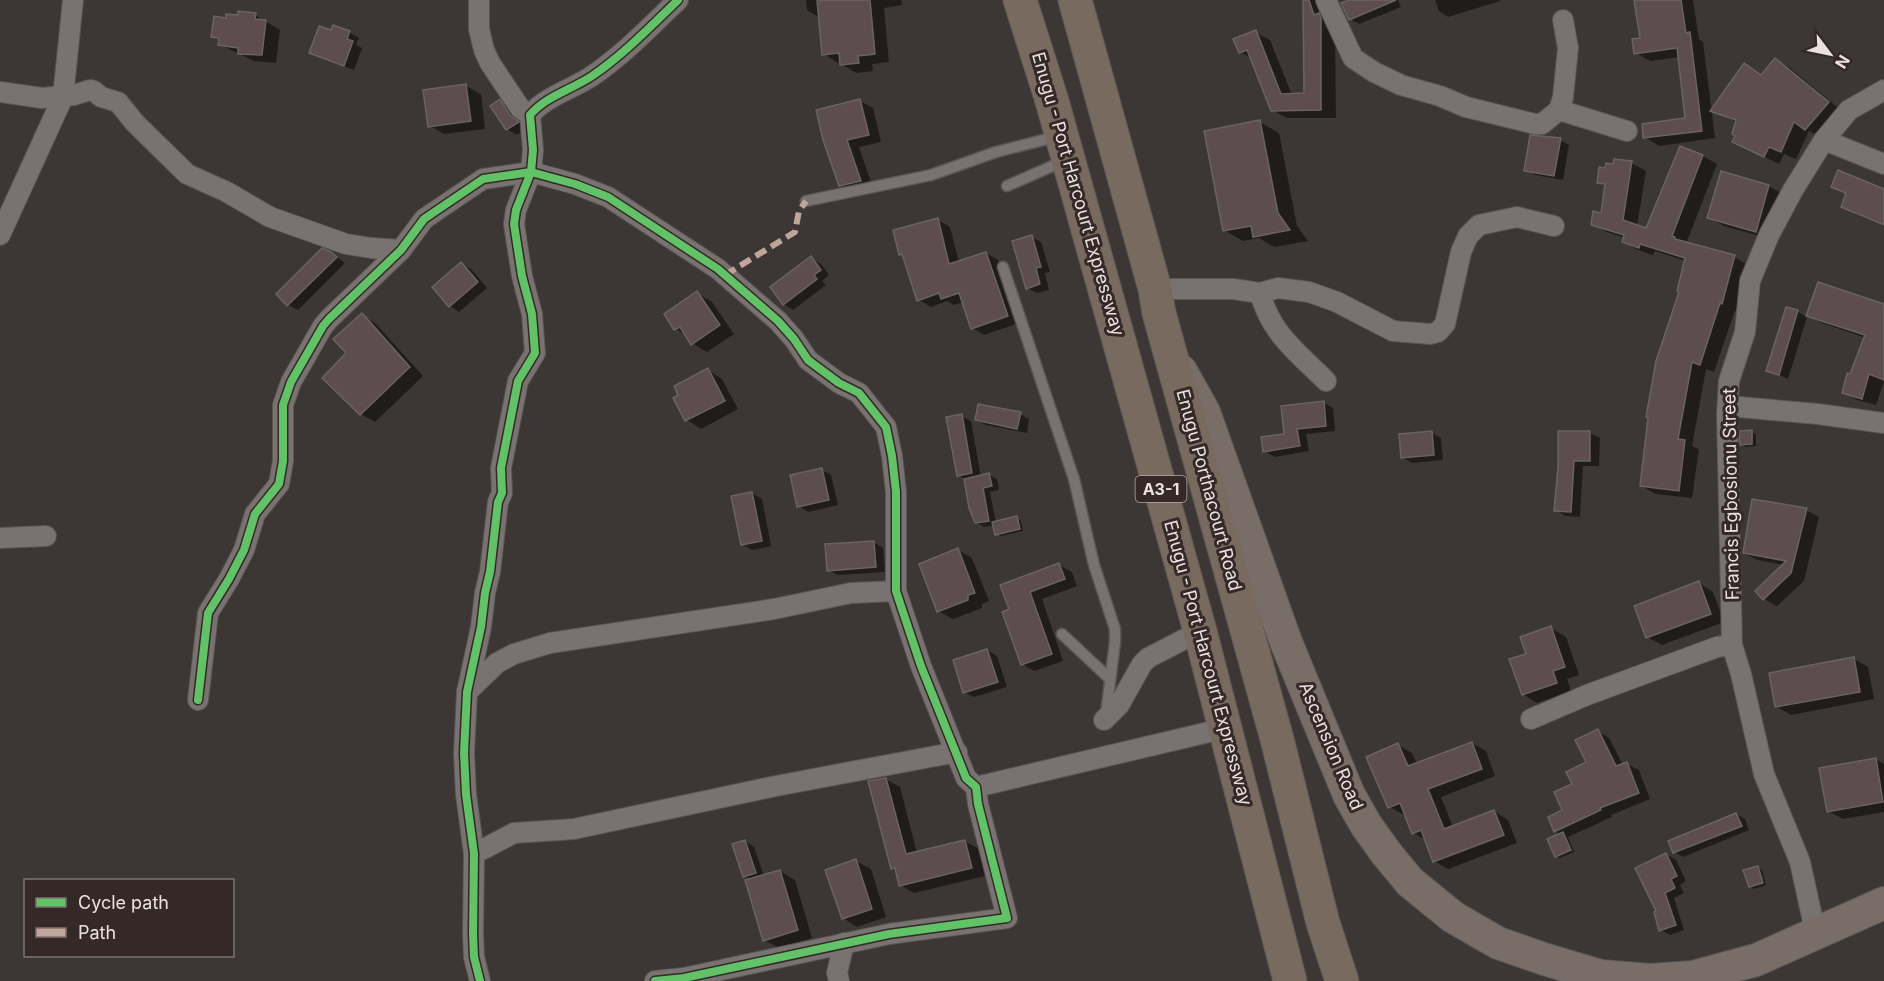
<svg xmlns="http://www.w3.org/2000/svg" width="1884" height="981" font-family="Inter,sans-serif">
<rect width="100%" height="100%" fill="#3c3634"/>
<g fill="#0007">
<polygon points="806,0 901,0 902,5 884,8 889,62 872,64 873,71 856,73 842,64 842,62 838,63 824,54 820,18 807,10"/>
<polygon points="1304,0 1319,0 1335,27 1336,118 1287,118 1272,110 1251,58 1240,52 1255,32 1270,40 1292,95 1305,95"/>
<polygon points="1353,0 1398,0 1401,7 1359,24 1350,19"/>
<polygon points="1435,0 1500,0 1500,1 1448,17 1439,11"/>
<polygon points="1636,0 1693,0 1699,39 1703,42 1715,138 1659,146 1645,137 1687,120 1679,57 1650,61 1636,53 1641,40"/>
<polygon points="255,15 280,30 276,63 254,61 219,44 220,40 213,36 227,19"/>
<polygon points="332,32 349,32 359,38 356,45 362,48 354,70 320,58 311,52"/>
<polygon points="1775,60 1790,68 1842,111 1821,137 1809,131 1796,159 1784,154 1779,164 1734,142 1737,135 1737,122 1712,111 1744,64 1762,75"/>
<polygon points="466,86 481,94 485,129 444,134 430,126"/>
<polygon points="500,101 509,106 519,122 527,128 517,135 507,129"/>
<polygon points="860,101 873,108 881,142 859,147 873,188 853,193 840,185 825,140"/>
<polygon points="1260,122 1279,133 1297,226 1308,241 1274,247 1259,238 1243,241 1224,230"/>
<polygon points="1560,140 1569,145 1563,180 1535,175 1526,170"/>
<polygon points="1681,148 1703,156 1717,164 1686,244 1734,257 1748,265 1736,311 1735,310 1714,372 1706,369 1692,446 1699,449 1692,498 1656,494 1641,486 1686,261 1655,251 1653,255 1638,250 1624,242 1625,238 1607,232 1593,224 1602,215 1606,186 1599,182 1607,170 1631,163 1646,171 1637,226 1647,230"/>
<polygon points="1722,173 1769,186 1783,194 1770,239 1724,226 1709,217"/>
<polygon points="1833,186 1884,190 1884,226 1857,215 1843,206 1847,194"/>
<polygon points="938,220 950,227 959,262 986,253 998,260 1019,323 984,335 972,328 964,302 954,305 947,301 931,307 919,300 905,257 900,254"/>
<polygon points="1032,237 1041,242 1050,272 1045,273 1049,290 1037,293 1027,288"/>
<polygon points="331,253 345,263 298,310 288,305"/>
<polygon points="811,258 821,264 829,275 822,281 826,285 793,310 784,304"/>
<polygon points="462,264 471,269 487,288 459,312 450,306"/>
<polygon points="697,293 712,302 734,334 707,352 692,343 687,336 676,329"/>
<polygon points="1884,306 1884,381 1876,405 1857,400 1844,392 1866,338 1822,323 1808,315"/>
<polygon points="1787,309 1798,312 1807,317 1788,379 1768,370"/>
<polygon points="362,315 376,324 423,376 375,422 361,414 348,353"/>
<polygon points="708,370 722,379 738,409 701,429 687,420 675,398"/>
<polygon points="1324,403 1333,408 1335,431 1306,434 1309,451 1274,457 1265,451"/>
<polygon points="1020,414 1029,419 1027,433 986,425 977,420"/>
<polygon points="961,416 971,421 981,477 989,475 997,479 999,490 990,492 996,523 1017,518 1021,521 1023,531 1001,536 997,534 995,525 984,527 976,522 965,479 958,475"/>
<polygon points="1751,432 1756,434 1756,446 1745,447 1741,444"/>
<polygon points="1432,433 1441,438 1443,460 1412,463 1402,457"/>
<polygon points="1559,433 1590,433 1600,438 1599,466 1583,466 1580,517 1565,516 1556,510 1559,467"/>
<polygon points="822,470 831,475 838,505 808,512 799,506"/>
<polygon points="752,493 762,499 771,546 752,550 742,544"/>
<polygon points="1806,510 1819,517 1804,581 1777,606 1764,599 1784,565 1757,560 1744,553"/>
<polygon points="873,542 883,548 885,572 838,575 828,570"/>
<polygon points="958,550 972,558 989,601 982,604 982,608 953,619 938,611"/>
<polygon points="1059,565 1072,572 1077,586 1042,599 1063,661 1034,671 1022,664 1011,610 1002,586"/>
<polygon points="1699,583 1713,592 1724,622 1662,645 1647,637"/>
<polygon points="1551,628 1566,637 1579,675 1567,679 1571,691 1537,703 1523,694 1527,655"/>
<polygon points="987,650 997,656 1007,687 974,697 964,692"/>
<polygon points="1854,659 1868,667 1874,699 1791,715 1777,707"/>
<polygon points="1598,731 1609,738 1623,765 1627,764 1639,770 1650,799 1611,815 1612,817 1568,837 1574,852 1560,858 1556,856 1561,834 1555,831 1574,785 1589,763"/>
<polygon points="1472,743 1486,751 1495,776 1441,797 1453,827 1494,811 1508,820 1517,843 1448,869 1434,861 1427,840 1413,833 1406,814 1404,815 1390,807 1398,745 1412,753 1417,764"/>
<polygon points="1875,759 1884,764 1884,812 1843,819 1828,811"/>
<polygon points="886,779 900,787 917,853 965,841 979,849 985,876 914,893 900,885 897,871 892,868"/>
<polygon points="1736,814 1745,819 1749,830 1683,857 1675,852 1670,842"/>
<polygon points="745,841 754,847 764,876 780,871 795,880 812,938 779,948 764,940 751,880 745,876"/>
<polygon points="1666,854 1676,860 1686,881 1680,885 1684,893 1674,898 1684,930 1670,935 1661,930 1658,912"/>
<polygon points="856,861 871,869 886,917 857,927 843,918"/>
<polygon points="1757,867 1762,870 1766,885 1754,889 1750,886"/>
</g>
<g fill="#5d4d50" stroke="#696363" stroke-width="1.5">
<polygon points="817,0 870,0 875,54 858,56 859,63 840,65 839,53 822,55"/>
<polygon points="1303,0 1309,0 1314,15 1319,13 1321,18 1321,110 1271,111 1247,50 1239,53 1233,39 1256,30 1281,94 1304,93"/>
<polygon points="1349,0 1396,0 1349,20 1341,3"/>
<polygon points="1634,0 1681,0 1686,33 1690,32 1702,131 1643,138 1642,124 1685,118 1677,48 1634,54 1632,39 1640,38"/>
<polygon points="238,11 256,13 255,19 266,20 262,55 238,54 238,48 218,45 219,38 211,37 214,16 226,18 226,14 238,15"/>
<polygon points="333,25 350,31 347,39 353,41 344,66 309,53 319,26 331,30"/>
<polygon points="1775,58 1829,102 1805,130 1794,122 1781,152 1769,147 1764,157 1732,142 1735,136 1732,134 1736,120 1710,111 1744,63 1761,75"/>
<polygon points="466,84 471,121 428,127 423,90"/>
<polygon points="500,99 510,115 519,122 506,130 490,106"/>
<polygon points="860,99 869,135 847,140 861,181 839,186 823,140 816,110"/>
<polygon points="1260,120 1278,213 1290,230 1253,237 1251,226 1223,231 1204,131"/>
<polygon points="1530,135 1561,138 1554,176 1524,171"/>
<polygon points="1680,146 1703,155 1672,236 1675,237 1675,239 1735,255 1722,304 1720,303 1700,365 1692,362 1678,439 1685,440 1679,491 1640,486 1648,418 1646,417 1656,361 1679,292 1677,291 1685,258 1640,244 1639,248 1622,242 1624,235 1591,225 1593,211 1601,213 1605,184 1597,183 1599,167 1605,168 1606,163 1613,164 1614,159 1632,161 1623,220 1646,228"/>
<polygon points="1838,170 1884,189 1884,225 1841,207 1846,193 1831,187"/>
<polygon points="1721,171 1769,185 1756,232 1707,218"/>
<polygon points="938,218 949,264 986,252 1008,316 971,329 959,293 941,299 939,293 917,301 902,254 899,255 893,230"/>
<polygon points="1032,235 1041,267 1036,268 1040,284 1026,289 1012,241"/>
<polygon points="322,248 331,252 337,257 287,306 276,294"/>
<polygon points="811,256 821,270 814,275 817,279 783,305 770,287"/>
<polygon points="461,262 478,282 449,307 432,287"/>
<polygon points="1818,282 1884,304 1884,380 1869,374 1862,399 1842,393 1847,373 1850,374 1865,335 1806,316"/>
<polygon points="697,291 720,325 691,345 680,327 674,330 664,314"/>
<polygon points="1786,307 1798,310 1779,375 1766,371"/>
<polygon points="362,313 410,367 360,415 322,378 346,353 333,339"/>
<polygon points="708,368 725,401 685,421 673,398 678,395 674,386"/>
<polygon points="1324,401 1326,426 1297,429 1300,446 1263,452 1261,437 1284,434 1281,406"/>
<polygon points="978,404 1021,412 1017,429 975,420"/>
<polygon points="962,414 972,473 957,476 946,417"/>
<polygon points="1752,430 1752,444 1740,445 1739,431"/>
<polygon points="1432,431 1434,455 1401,458 1399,434"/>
<polygon points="1558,431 1590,431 1590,461 1574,461 1571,512 1554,511 1558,467"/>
<polygon points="822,468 829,500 797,507 790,475"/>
<polygon points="989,473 992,486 983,488 989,521 975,523 969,508 964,479"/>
<polygon points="752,492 762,541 741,545 731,496"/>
<polygon points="1752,499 1807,508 1791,573 1763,600 1755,591 1786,561 1743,553"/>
<polygon points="1017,516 1020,529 995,535 992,522"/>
<polygon points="874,541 876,567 827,571 825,544"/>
<polygon points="958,548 975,593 968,595 968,600 937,612 919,564"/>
<polygon points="1059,563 1065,579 1030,592 1052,654 1021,665 1002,612 1009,609 1000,585"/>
<polygon points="1699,581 1711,614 1646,638 1634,606"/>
<polygon points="1551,626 1565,667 1553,671 1557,683 1522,695 1509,659 1526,654 1520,637"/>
<polygon points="987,649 998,682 963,693 953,660"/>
<polygon points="1854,657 1860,692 1775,707 1769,673"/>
<polygon points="1598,729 1616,766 1627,762 1639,793 1600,808 1601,810 1554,832 1548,817 1562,810 1554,792 1572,784 1566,772 1586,762 1575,740"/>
<polygon points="1472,742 1482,769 1428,789 1444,829 1494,810 1504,835 1433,862 1421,830 1412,834 1400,803 1388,808 1366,757 1398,743 1408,766"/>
<polygon points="1876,758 1883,802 1827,812 1819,768"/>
<polygon points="886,778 906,854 965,840 972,868 899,886 895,868 891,869 868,781"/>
<polygon points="1736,813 1742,826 1673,853 1668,841"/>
<polygon points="1563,832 1571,850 1555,857 1547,839"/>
<polygon points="745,840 756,873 743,877 732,844"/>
<polygon points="1666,853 1677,876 1671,879 1675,888 1665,893 1676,925 1659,931 1654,912 1656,911 1635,868"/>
<polygon points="856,859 872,909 842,919 825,870"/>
<polygon points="1758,866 1763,883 1749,887 1743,870"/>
<polygon points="780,870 798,930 763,941 745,880"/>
</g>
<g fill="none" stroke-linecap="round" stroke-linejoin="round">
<defs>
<g id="lane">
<polyline points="1007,186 1066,160"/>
<polyline points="806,201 931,175 996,152 1059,136"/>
<polyline points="1003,267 1074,479 1094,565 1115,629 1115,642 1106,714"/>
<polyline points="1062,634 1110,679"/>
</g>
<g id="street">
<polyline points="479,0 479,29 484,50 490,63 520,108 530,115"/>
<polyline points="1326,0 1353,58 1374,72 1401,85 1440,96 1466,107 1535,124 1542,124 1559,110 1563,97 1568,48 1563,20"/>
<polyline points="0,92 42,98 74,95 90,90 94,91 101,97 118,102 135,123 187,174 227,192 270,217 346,244 371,248 401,250"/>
<polyline points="1559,110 1627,131"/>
<polyline points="1824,140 1884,164"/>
<polyline points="0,235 63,97 73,0"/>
<polyline points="1155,289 1233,289 1260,293 1278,288 1309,292 1337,302 1393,331 1431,334 1438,332 1445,324 1461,252 1468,236 1479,225 1517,217 1554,226"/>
<path d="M1260 293C1271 334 1297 352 1326 381"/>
<polyline points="1728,406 1818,414 1884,423"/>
<polyline points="0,538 46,536"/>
<polyline points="467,692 497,663 514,654 550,643 774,609 851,593 896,591"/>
<polyline points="198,700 208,613 229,579 244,550 255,514 279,484 283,461 283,405 291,382 323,326 329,319 401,250 424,219 483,179 531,172 575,184 608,197 718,269 778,321 794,339 808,360 839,383 859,393 886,427 892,456 896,492 896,591 921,666 966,778 976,787 978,804 1007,918 889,934 684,978 655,981"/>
<polyline points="1531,719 1587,695 1717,647 1732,645"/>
<polyline points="1104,720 1119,705 1142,664 1148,658 1200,631"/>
<polyline points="976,787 1226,728"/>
<polyline points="474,854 514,833 574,829 776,786 957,752"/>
<polyline points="1816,935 1800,862 1764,774 1741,674 1732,645 1727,414 1729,381 1745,332 1750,281 1769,235 1793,190 1824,140 1849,110 1884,90"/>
<path d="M480 981 474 957 473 934 474 854 466 794 464 753 467 692 481 627 485 593 490 572 498 502 502 493 501 468 518 381 535 353 532 314 522 276 514 224 516 210 531 172 533 150 530 115C546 96 571 90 592 76 623 55 651 26 678 0"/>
<polyline points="839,981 837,973 844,943"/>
</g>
<polyline id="primary" points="1181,371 1204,412 1286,642 1349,795 1366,825 1386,853 1410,882 1453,917 1498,943 1544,959 1601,976 1650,980 1693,977 1756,960 1884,903"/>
<g id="highway">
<polyline points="1020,0 1052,101 1200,631 1290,981"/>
<polyline points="1075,0 1155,289 1159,313 1277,739 1323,923 1342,981"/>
</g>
</defs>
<use href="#lane" stroke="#5b5553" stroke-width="13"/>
<use href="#street" stroke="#5b5553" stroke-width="22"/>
<use href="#primary" stroke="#5b5553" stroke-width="34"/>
<use href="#highway" stroke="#5b5553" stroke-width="35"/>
<use href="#lane" stroke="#787271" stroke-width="10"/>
<use href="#street" stroke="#787271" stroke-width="20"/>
<use href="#primary" stroke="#786d67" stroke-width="32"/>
<use href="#highway" stroke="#796a5f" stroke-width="33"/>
<polyline stroke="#c0a59a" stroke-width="6" stroke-dasharray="12 6" stroke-linecap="butt" points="725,275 795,232 799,211 806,201"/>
<defs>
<g id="cycleway">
<polyline points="198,700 208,613 229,579 244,550 255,514 279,484 283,461 283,405 291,382 323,326 329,319 401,250 424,219 483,179 531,172 575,184 608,197 718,269 778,321 794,339 808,360 839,383 859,393 886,427 892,456 896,492 896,591 921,666 966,778 976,787 978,804 1007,918 889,934 684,978 655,981"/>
<path d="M480 981 474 957 473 934 474 854 466 794 464 753 467 692 481 627 485 593 490 572 498 502 502 493 501 468 518 381 535 353 532 314 522 276 514 224 516 210 531 172 533 150 530 115C546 96 571 90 592 76 623 55 651 26 678 0"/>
</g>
</defs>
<use href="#cycleway" stroke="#352927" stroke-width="11"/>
<use href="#cycleway" stroke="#61c268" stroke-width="8"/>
</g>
<g text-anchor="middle" stroke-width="6" stroke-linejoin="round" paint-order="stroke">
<rect fill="#352927" stroke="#b4aaa8" stroke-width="1.5" x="1135.5" y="476" width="51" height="26" rx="4.5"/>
<g font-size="16" font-weight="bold" fill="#eae1e0">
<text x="1161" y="495">A3-1</text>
</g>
<g font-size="18" fill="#eae1e0" stroke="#352927">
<text transform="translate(1078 194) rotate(74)" y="6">Enugu - Port Harcourt Expressway</text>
<text transform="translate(1209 490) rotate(75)" y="6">Enugu Porthacourt Road</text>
<text transform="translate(1731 494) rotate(-91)" y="6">Francis Egbosionu Street</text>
<text transform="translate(1208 663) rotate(75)" y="6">Enugu - Port Harcourt Expressway</text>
<text transform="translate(1331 746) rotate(67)" y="6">Ascension Road</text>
</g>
</g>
<rect x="24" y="879" width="210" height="78" fill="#352927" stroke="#7d7371" stroke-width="1.5"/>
<rect x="36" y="898" width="30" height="9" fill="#61c268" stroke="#7d7371" stroke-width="1.5"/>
<text x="78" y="909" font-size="18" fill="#eae1e0">Cycle path</text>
<rect x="36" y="928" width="30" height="9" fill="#c0a59a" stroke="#7d7371" stroke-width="1.5"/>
<text x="78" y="939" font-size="18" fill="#eae1e0">Path</text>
<g transform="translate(1830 54) rotate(122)" stroke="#352927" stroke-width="4.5" paint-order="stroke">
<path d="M0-4.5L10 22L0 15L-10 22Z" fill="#eae1e0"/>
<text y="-9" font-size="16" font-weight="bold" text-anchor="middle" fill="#eae1e0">N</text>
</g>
</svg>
